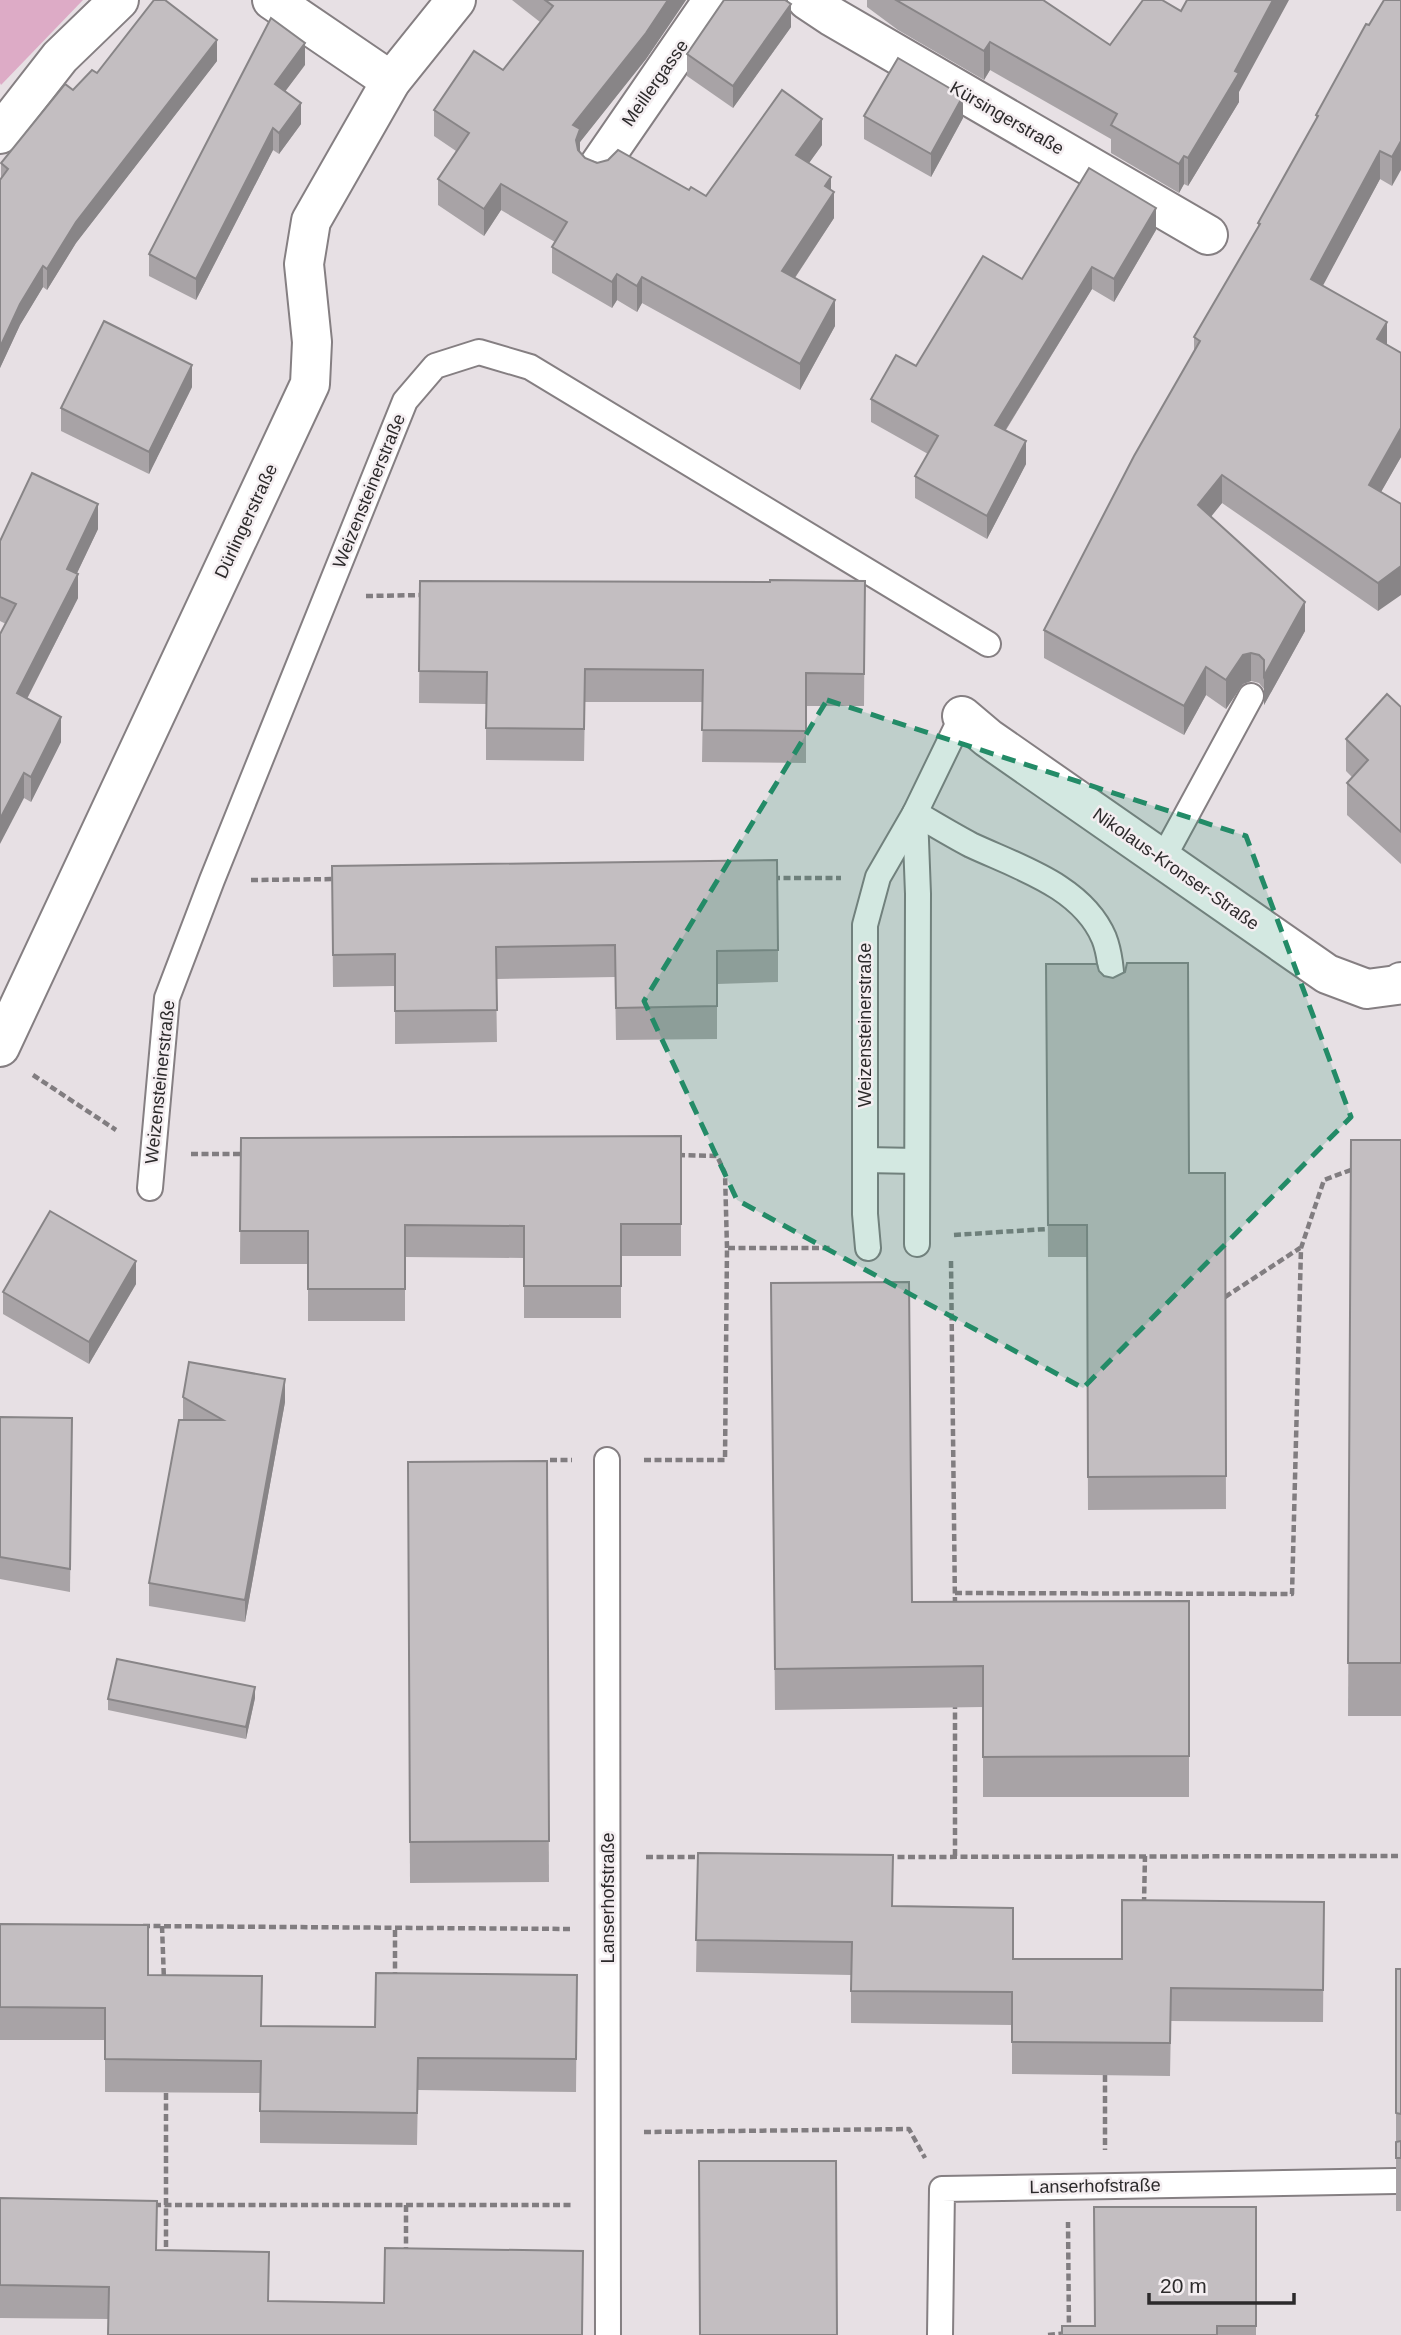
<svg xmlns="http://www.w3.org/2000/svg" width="1401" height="2335" font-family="Arial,sans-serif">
<rect width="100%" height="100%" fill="#e7e0e4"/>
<polygon fill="#ddabc6" points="0,0 83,0 1,85 0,83"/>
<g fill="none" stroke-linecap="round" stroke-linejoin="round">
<defs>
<g id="service">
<path d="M915 813C934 824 952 835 971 845 1018 867 1082 886 1104 938 1111 956 1112 976 1112 996"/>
<polyline points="915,814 918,894 917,1244"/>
<polyline points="1162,860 1251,696"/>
<polyline points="865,1160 917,1161"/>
<polyline points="150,1188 167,998 212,880 405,401 435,366 479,352 530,367 988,644"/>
<polyline points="868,1248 865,1214 865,925 878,877 915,813 962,716"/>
<polyline points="607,1460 608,2335"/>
<polyline points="940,2335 942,2189 1396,2181"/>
</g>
<g id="minor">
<polyline points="272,0 391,81"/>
<polyline points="807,0 831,16 1208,235"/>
<polyline points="0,134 60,57 119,0"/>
<polyline points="598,167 713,0"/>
<polyline points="962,716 988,738 1327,974 1367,989 1397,985 1401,982"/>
<polyline points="0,1047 310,384 312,342 304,264 311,221 391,81 456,0"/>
</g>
</defs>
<use href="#service" stroke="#857f82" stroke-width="28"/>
<use href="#minor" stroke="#857f82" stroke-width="42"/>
<g stroke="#817d80" stroke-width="4.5" stroke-dasharray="7 3.5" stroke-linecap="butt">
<polyline points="366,596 424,595"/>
<polyline points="773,878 841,878"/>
<polyline points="251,880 337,879"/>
<polyline points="33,1075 116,1130"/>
<polyline points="191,1154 245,1154"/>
<polyline points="678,1155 717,1156 725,1173 727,1248"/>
<polyline points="954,1235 1047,1229"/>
<polyline points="951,1261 955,1606"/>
<polyline points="1225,1297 1300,1248"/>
<polyline points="550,1460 572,1460"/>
<polyline points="644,1460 725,1460 727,1248 832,1248"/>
<polyline points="955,1593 1292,1594 1301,1248 1324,1180 1356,1168"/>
<polyline points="955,1702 955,1857"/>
<polyline points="646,1857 700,1857"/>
<polyline points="887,1857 1401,1856"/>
<polyline points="1144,1904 1145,1856"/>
<polyline points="143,1926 572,1929"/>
<polyline points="162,1926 164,1981"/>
<polyline points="395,1979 395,1927"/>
<polyline points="1105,2075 1105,2150"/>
<polyline points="166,2093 166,2256"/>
<polyline points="644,2132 909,2129 925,2158"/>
<polyline points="154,2205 572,2205"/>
<polyline points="406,2205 406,2253"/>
<polyline points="1048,2335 1069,2333 1068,2222"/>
</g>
<use href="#service" stroke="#fff" stroke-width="24"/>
<use href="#minor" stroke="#fff" stroke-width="38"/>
</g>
<g fill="#a8a3a6">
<polygon points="512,0 686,0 646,59 580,142 580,152 585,158 706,196 822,145 809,163 831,190 834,218 795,278 835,326 800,390 642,303 637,312 617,300 612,308 552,273 552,247 555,242 501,210 484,236 438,205 438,179 456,151 434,136 434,110 503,70 540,22"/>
<polygon points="867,0 1043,0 1110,45 1181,11 1239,92 1239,102 1188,186 1184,184 1179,193 1111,153 1111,139 990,70 984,80 898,30 867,7"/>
<polygon points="1401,0 1392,186 1380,179 1322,286 1387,345 1401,457 1381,492 1378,611 1222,503 1211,516 1305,631 1264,705 1264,689 1259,683 1251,681 1243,684 1226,709 1206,695 1184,735 1044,658 1044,630 1194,352 1194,337 1258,228 1258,223 1316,120 1316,115 1369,25"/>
<polygon points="791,27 733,108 687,76 687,54"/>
<polygon points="217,61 76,243 47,290 43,287 20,325 0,368 0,180 1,178 1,163 73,90 97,73"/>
<polygon points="305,65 285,91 301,124 279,154 273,150 196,300 149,276 149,254"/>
<polygon points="864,116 963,118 931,177 864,139"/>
<polygon points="1156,230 1114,302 1092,289 1006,430 1026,464 987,539 915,498 915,476 928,454 871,422 871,399 916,366 1022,279"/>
<polygon points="192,387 149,474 61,431 61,408"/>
<polygon points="98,529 77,573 78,598 27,699 61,742 31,802 24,798 6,624 0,621 0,541"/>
<polygon points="420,581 770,582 865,581 864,706 806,706 806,763 702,762 703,702 585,702 584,761 486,760 486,704 419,703"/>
<polygon points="1401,707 1401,864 1347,815 1347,783 1352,777 1346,771 1346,739"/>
<polygon points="332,866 778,950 778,982 717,984 717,1039 616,1040 615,977 496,979 497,1042 395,1044 395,986 333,987"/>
<polygon points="1046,964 1099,971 1104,976 1189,1173 1225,1173 1226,1509 1088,1510 1087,1257 1048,1257"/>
<polygon points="681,1136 681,1256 621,1256 621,1318 524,1318 524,1258 405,1257 405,1321 308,1321 308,1264 240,1264 241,1138"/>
<polygon points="1351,1140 1401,1140 1401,1716 1348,1716"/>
<polygon points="771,1283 912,1602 1189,1601 1189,1797 983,1797 983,1707 775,1710"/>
<polygon points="136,1284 89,1364 3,1314 3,1292"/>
<polygon points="183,1397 285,1402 245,1622 149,1606 149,1583 183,1419"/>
<polygon points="0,1417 72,1418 70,1592 0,1579"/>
<polygon points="547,1461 549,1882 410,1883 408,1462"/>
<polygon points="255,1698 246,1739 108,1710 108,1699"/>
<polygon points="698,1853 892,1906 1013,1959 1122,1959 1324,1902 1323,2022 1171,2021 1170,2076 1012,2074 1012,2025 851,2023 851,1975 696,1972"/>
<polygon points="0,1924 148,1975 262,2026 375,2027 577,1975 576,2092 418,2090 417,2145 260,2143 260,2093 105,2092 105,2040 0,2040"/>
<polygon points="1401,1969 1401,2211 1396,2211 1396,2113"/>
<polygon points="0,2198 156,2250 269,2301 582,2335 109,2319 0,2318"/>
<polygon points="1256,2207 1256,2335 1062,2335 1095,2326"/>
</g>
<g fill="#888587">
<polygon points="668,0 686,0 646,59 580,142 580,155 576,166 573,125"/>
<polygon points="1273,0 1289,0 1239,92 1239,102 1188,186 1188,158"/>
<polygon points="791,4 791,27 733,108 733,86"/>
<polygon points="217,40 217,61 76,243 47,290 47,269 76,222"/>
<polygon points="990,42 990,70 984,80 984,51"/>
<polygon points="305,43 305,65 275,105 275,84"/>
<polygon points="963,96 963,118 931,177 931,154"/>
<polygon points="301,103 301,124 279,154 279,133"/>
<polygon points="822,119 822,145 796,181 796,155"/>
<polygon points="273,128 273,150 196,300 196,279"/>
<polygon points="1401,141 1401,170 1392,186 1392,157"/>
<polygon points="1380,151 1380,179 1311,308 1311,279"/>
<polygon points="1184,156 1184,184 1179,193 1179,164"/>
<polygon points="831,177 831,197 834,192 834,218 782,297 782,271 825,186"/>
<polygon points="501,184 501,210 484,236 484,209"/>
<polygon points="1156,208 1156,230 1114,302 1114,279"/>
<polygon points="43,266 43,287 20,325 0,368 0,347 20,304"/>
<polygon points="1092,267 1092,289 995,447 995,425"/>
<polygon points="617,274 617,300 612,308 612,282"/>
<polygon points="642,277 642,303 637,312 637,286"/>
<polygon points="835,300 835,326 800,390 800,364"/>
<polygon points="1387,322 1387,351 1377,339"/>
<polygon points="192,365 192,387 149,474 149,452"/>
<polygon points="1401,428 1401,457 1369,513 1369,485"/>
<polygon points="1026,441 1026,464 987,539 987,516"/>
<polygon points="1222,475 1222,503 1198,533 1198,505"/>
<polygon points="98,504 98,529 67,594 67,569"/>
<polygon points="1401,566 1401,595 1378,611 1378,583"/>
<polygon points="78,574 78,598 17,718 17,693"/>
<polygon points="1305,602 1305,631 1264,705 1264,676"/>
<polygon points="1251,653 1251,681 1243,684 1226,709 1226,680 1243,655"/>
<polygon points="1206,667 1206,695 1184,735 1184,706"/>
<polygon points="61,717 61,742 31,802 31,777"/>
<polygon points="24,773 24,798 0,844 0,819"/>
<polygon points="136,1261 136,1284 89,1364 89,1342"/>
<polygon points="285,1379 285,1402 245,1622 245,1600"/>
<polygon points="255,1687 255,1698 246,1739 246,1727"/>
</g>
<g fill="#c3bec1" stroke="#888587" stroke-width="2">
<polygon points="154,0 165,0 217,40 76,222 47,269 43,266 20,304 0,347 0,180 8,169 1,163 65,84 73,90 92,70 97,73"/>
<polygon points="545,0 668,0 646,33 573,125 580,129 576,140 578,150 585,158 597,163 608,160 618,150 689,190 691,187 706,196 782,90 822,119 796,155 831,177 825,186 834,192 782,271 835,300 800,364 642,277 637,286 617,274 612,282 552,247 567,222 501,184 484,209 438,179 469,133 434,110 474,51 503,70 553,6"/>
<polygon points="724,0 785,0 791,4 733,86 687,54"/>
<polygon points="896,0 1043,0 1110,45 1143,0 1162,0 1181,11 1187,0 1273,0 1235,71 1239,73 1188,158 1184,156 1179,164 1111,125 1117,114 990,42 984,51"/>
<polygon points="1384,0 1401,0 1401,141 1392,157 1380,151 1311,279 1387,322 1377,339 1401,353 1401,428 1369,485 1401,504 1401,566 1378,583 1222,475 1198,505 1305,602 1264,676 1264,660 1259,655 1251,653 1243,655 1226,680 1206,667 1184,706 1044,630 1134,456 1200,341 1194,337 1260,224 1258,223 1318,116 1316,115 1366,24 1369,25"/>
<polygon points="271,18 305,43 275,84 301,103 279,133 273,128 196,279 149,254"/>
<polygon points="898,58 963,96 931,154 864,116"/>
<polygon points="1089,168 1156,208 1114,279 1092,267 995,425 1026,441 987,516 915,476 938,436 871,399 896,355 916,366 983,256 1022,279"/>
<polygon points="104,321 192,365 149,452 61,408"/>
<polygon points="32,473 98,504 67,569 78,574 17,693 61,717 31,777 24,773 0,819 0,634 16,604 0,597 0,541"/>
<polygon points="770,580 865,581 864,674 806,673 806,731 702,730 703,670 585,669 584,729 486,728 487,672 419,671 420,581 770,582"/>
<polygon points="1387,694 1401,707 1401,832 1347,783 1368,760 1346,739"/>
<polygon points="777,860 778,950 717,951 717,1006 616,1008 615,945 496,947 497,1010 395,1011 395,954 333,955 332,866"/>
<polygon points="1127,963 1188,963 1189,1173 1225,1173 1226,1476 1088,1477 1087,1225 1048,1225 1046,964 1097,964 1099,971 1104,976 1113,978 1125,972"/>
<polygon points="681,1136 681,1224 621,1224 621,1286 524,1286 524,1226 405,1225 405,1289 308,1289 308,1231 240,1231 241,1138"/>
<polygon points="1351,1140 1401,1140 1401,1663 1348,1663"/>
<polygon points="50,1211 136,1261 89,1342 3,1292"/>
<polygon points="909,1282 912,1602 1189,1601 1189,1756 983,1757 983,1666 775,1669 771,1283"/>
<polygon points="189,1362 285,1379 245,1600 149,1583 179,1420 223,1420 183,1397"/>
<polygon points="0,1417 72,1418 70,1569 0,1557"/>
<polygon points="547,1461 549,1841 410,1842 408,1462"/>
<polygon points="117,1659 255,1687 246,1727 108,1699"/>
<polygon points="698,1853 893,1855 892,1906 1013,1908 1013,1959 1122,1959 1122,1900 1324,1902 1323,1990 1171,1988 1170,2043 1012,2042 1012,1992 851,1991 852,1942 696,1940"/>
<polygon points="0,1924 148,1925 148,1975 262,1976 261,2026 375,2027 376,1973 577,1975 576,2059 418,2058 417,2113 260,2111 261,2061 105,2059 105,2008 0,2007"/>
<polygon points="1396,1969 1401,1969 1401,2114 1396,2113"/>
<polygon points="1401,2141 1401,2158 1396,2158 1396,2142"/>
<polygon points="699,2161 836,2161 837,2335 700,2335"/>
<polygon points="0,2198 157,2201 156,2250 269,2252 268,2301 384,2303 385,2248 583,2251 582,2335 108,2335 109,2287 0,2285"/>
<polygon points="1094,2207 1256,2207 1256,2326 1217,2326 1217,2335 1062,2335 1062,2326 1095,2326"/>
</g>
<path fill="#238b67" fill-opacity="0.2" stroke="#238b67" stroke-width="5" stroke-dasharray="14 9" stroke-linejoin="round" d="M827 700 1246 836 1351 1117 1083 1388 737 1200 644 1001Z"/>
<g text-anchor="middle" stroke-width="5" stroke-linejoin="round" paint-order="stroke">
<g font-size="18" fill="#2c2a2b" stroke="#f4eef1">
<text transform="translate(655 83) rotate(-55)" y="6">Meillergasse</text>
<text transform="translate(1007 118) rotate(30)" y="6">Kürsingerstraße</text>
<text transform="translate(369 491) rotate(-68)" y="6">Weizensteinerstraße</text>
<text transform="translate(246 521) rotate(-65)" y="6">Dürlingerstraße</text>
<text transform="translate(1176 869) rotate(35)" y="6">Nikolaus-Kronser-Straße</text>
<text transform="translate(865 1025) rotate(-90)" y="6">Weizensteinerstraße</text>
<text transform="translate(160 1082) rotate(-84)" y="6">Weizensteinerstraße</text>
<text transform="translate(608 1898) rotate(-90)" y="6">Lanserhofstraße</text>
<text transform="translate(1095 2186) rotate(-1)" y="6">Lanserhofstraße</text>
</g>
</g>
<path d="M1149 2293v10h145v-10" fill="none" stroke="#2c2a2b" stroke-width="3.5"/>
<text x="1160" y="2293" font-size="21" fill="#2c2a2b" stroke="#f4eef1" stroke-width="5" paint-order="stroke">20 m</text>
</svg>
